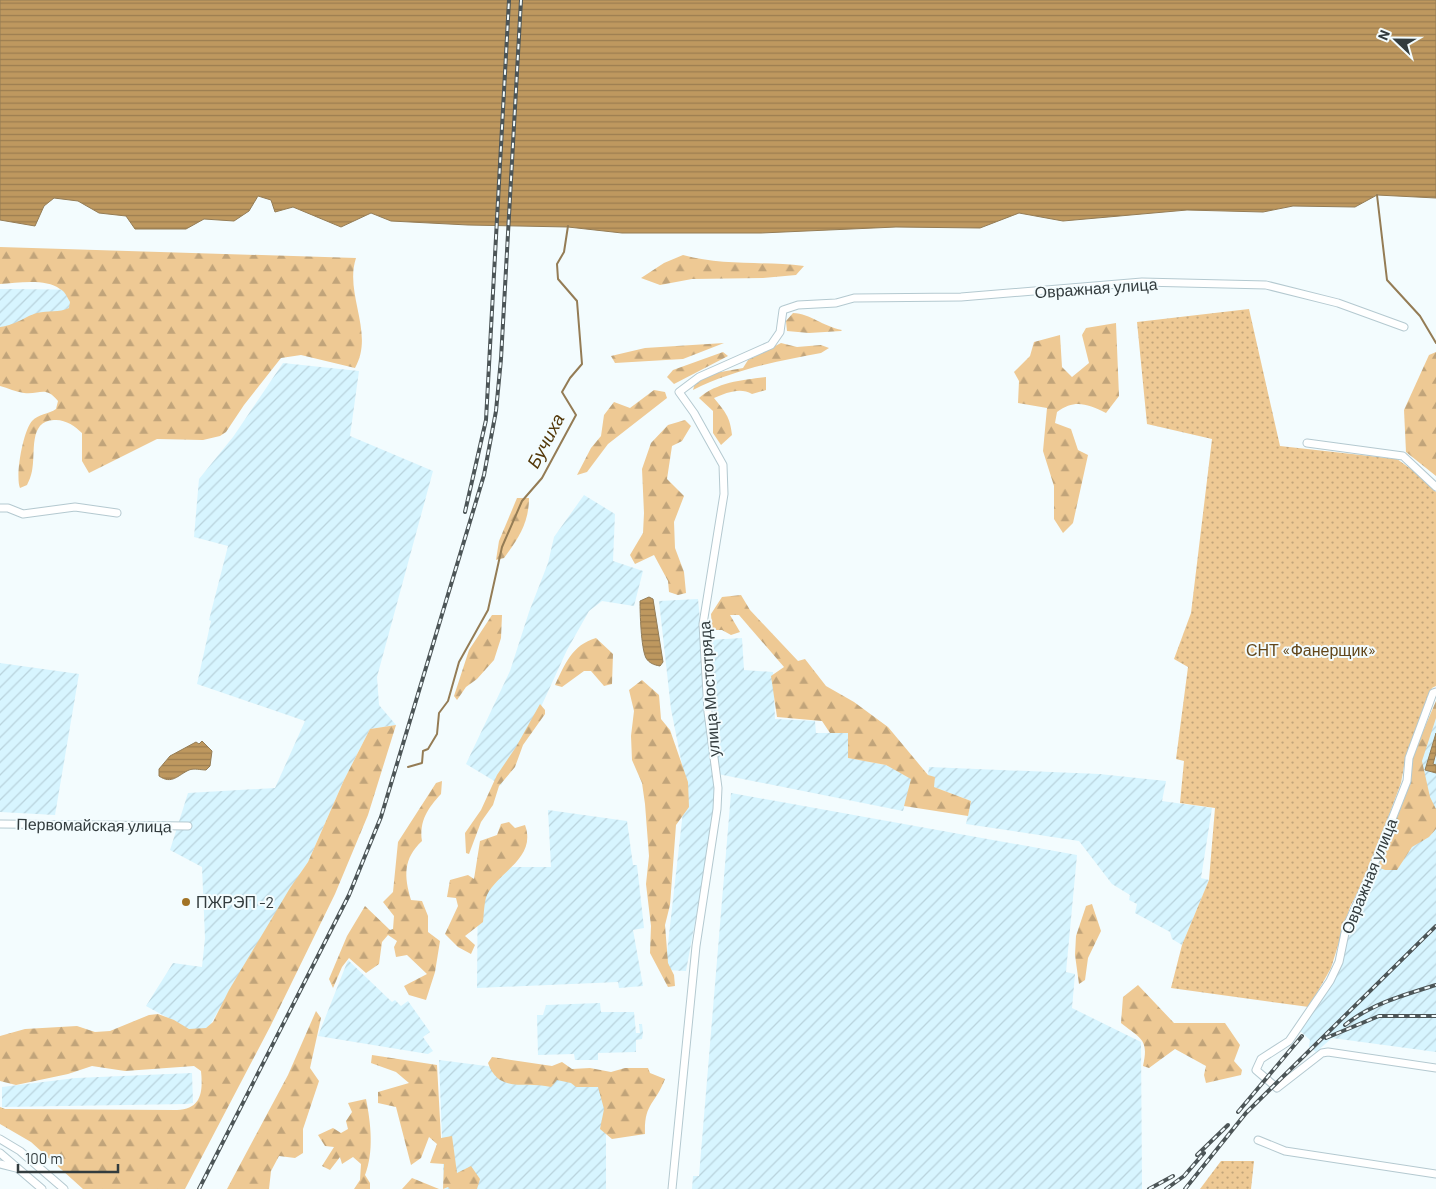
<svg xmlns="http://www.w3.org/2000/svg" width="1436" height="1189" font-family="Barlow,sans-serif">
<defs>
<pattern id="industrial-furrows" width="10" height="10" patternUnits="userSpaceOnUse" patternTransform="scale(1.25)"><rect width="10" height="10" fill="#d7f5ff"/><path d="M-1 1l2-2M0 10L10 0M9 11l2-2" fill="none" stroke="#b9d3dc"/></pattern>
<pattern id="forest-firs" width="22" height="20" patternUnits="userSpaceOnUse" patternTransform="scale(1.25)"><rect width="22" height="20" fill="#eec994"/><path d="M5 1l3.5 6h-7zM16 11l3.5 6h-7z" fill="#c1a47a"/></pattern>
<pattern id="park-dots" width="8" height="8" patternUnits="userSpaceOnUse" patternTransform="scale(1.25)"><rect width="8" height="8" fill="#eec994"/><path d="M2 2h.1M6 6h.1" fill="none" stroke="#c1a47a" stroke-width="1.8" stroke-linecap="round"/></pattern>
<pattern id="water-rules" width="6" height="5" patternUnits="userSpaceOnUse" patternTransform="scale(1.25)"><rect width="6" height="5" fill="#be985f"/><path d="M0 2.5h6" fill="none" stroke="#9b7d50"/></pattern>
</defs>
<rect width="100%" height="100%" fill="#f3fcfe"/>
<g fill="url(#industrial-furrows)">
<polygon points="0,289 12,289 175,291 0,333"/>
<polygon points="283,363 359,371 350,436 433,471 377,677 379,705 396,725 370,729 344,780 308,862 285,897 203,1037 146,1006 173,963 202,967 205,938 202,867 170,850 188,793 275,788 305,721 197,684 211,621 209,620 228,546 194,537 199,479 233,437"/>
<polygon points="584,495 615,514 613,561 643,571 634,606 602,601 589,611 567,650 535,720 501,785 466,764 510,671 529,612 548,563 554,537"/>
<polygon points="698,599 716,787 713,826 686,971 665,970 686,785 671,709 659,601"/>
<polygon points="742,638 744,670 773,672 775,719 815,721 816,733 848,733 849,758 886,765 912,779 903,811 718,774 709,640"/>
<polygon points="0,663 79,674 55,815 0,812"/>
<polygon points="1436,701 1436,1052 1332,1038 1316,1052 1309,1047 1310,1040 1298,1029 1331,984 1343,963 1349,925 1374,878 1410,784 1413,755"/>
<polygon points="929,767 1099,774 1166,781 1162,801 1212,808 1201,878 1209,880 1182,945 1172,939 1170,932 1135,913 1137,904 1129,900 1130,895 1112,884 1079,841 966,824 971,801 934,787 928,775"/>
<polygon points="731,793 1077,855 1066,972 1075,974 1072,1008 1141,1042 1142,1189 692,1189 693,1176 699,1176"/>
<polygon points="548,810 627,821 633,865 637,865 644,928 633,930 643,986 619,988 618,982 477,988 478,867 551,867"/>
<polygon points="348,960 392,1002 395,1000 401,1006 408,1001 430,1032 423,1037 433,1051 428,1054 318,1036"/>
<polygon points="600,1003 601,1012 634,1012 636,1033 640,1033 639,1024 642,1024 643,1033 642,1039 636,1040 636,1052 598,1053 598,1060 575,1060 574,1054 538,1055 537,1015 543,1015 546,1005"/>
<polygon points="439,1060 606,1081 606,1189 444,1189"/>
<polygon points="192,1073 193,1103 187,1104 2,1107 2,1087 76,1078"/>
</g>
<g fill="url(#forest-firs)">
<path d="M0 247 356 258C344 294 375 333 355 368L301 355 281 358 244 405 226 432 220 436 203 440 157 439 89 473 82 461V433C75 426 65 419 54 420 28 421 36 453 32 471 31 476 29 481 27 485L20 488C15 476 23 431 32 421 38 414 49 414 56 409L58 401C45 385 40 395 24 393 16 392 8 388 0 386V327C19 324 23 317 37 313 48 310 59 313 69 308L70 302C67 297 65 291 60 289 45 278 18 283 0 284Z"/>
<path d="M683 255C723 266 763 261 804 266L796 275 763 278 692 279 660 285 641 278 664 263Z"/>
<path d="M793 313C811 314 822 326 842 330L841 331 809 333 787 331 786 321Z"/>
<path d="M1116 323 1119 396 1106 413C1087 404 1075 399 1057 412L1055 423 1071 429 1078 450 1088 455 1073 523 1063 533 1054 519V486L1043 451 1047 408 1018 403 1019 381 1014 372 1030 356 1034 342 1060 335 1062 367 1072 377 1089 363 1082 335 1086 328Z"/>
<polygon points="724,343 683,359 615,363 611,356 645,348"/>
<path d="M781 343 797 347 821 345 829 348 821 353C777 361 733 370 693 390L695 383 715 373 743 368 748 360Z"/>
<polygon points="723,352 728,356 674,384 667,377 673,370"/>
<polygon points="1436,352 1436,476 1406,452 1404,410 1429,355"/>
<path d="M766 377V390L752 394C740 387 726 393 714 398 725 412 730 416 732 435L721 445 713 433V411L699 398C717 382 743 380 766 377Z"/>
<polygon points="654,390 665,392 667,398 608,444 587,472 577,475 591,448 601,436 604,415 614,402 630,408"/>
<polygon points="685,420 691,426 682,441 672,446 667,479 684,496 674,522 675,548 684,572 686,593 678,595 669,592 668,581 654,555 635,564 630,555 643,533 644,513 642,469 651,443 668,425"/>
<path d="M517 498H529C529 523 518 539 504 558L496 560 499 541Z"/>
<polygon points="741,595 750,610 798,661 805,659 826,686 854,702 888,727 928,775 935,777 934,787 971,801 968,816 904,806 911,779 886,765 848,758 848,733 830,733 822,721 777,717 771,676 784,667 739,615 730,615 740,632 731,635 722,630 712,630 711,614 722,597"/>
<polygon points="492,615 502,615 501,638 494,660 477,679 466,687 457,700 454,696 469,650"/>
<path d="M596 638 613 654 612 684 604 686 591 671H584L562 687 555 685C565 664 572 645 596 638Z"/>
<polygon points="642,680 659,695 661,719 670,730 688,782 689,807 676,825 670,905 665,925 668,963 674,975 675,986 668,987 650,953 651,926 646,884 649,856 645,804 642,783 632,760 631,736 634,711 629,690"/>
<polygon points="1436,701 1436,718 1422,761 1430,797 1436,809 1436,829 1429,837 1412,847 1397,870 1385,870 1378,867 1410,784 1413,755"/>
<polygon points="540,704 545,710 545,714 523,745 515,767 499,786 493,805 481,822 469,854 466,853 465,833 481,810 497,775 516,747"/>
<path d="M396 725 368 815 335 894 271 1025 185 1189H83L31 1142 0 1124V1107L5 1109 177 1110C202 1109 203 1091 201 1071L194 1066 125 1071 92 1066 68 1074 16 1085 0 1081V1036L25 1029 77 1026 95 1032 110 1031 149 1015 158 1014 174 1020 189 1029 206 1028 213 1022 229 990 290 888 308 862 344 780 370 729Z"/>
<path d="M442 781 441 794C428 808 419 821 422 841 403 859 404 876 411 900L422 901 428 916V932L440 941 435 972 426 1000 409 995 404 986 427 974 407 955 396 957 394 947 397 941 388 935 382 942 379 964 366 973 349 958 342 967 333 988 329 979 347 936 365 906 390 930 393 929 394 916 383 902 393 892 398 842 436 783Z"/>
<path d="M509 822 515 828 525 825C537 858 499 871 487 895 484 902 484 914 483 922L465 936 475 945 471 954 458 947 445 934 458 906 456 898 447 897 450 880 468 875 474 879 480 841 497 835 501 824Z"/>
<polygon points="1092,904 1101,931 1088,958 1085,980 1079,984 1075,955 1076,936 1086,906"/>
<path d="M1138 985 1174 1023H1225L1240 1045 1234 1061 1242 1070 1241 1075 1206 1083 1204 1075 1206 1066 1175 1049 1149 1068 1143 1066C1149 1039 1141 1039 1121 1023L1123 997Z"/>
<polygon points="316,1011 321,1018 310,1068 319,1081 303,1129 303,1153 295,1158 279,1156 271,1171 269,1189 227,1189 288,1075"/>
<polygon points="372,1055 437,1065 441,1138 452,1136 457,1173 471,1166 480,1179 477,1189 450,1189 448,1187 443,1189 444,1164 430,1163 437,1144 429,1137 421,1158 411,1165 396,1107 378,1103 378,1092 409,1083 396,1072 371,1063"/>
<path d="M492 1057 552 1066 562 1062 572 1069 590 1068 611 1072 625 1068H648L650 1073 665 1079C655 1105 644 1103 645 1134L612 1139 600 1129 604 1109 598 1087H576L571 1083 557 1080 551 1087C525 1081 499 1094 488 1063Z"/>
<path d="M366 1099C371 1124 374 1152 365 1175L370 1183V1189H354L360 1180 361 1164 353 1157 342 1164 340 1157 330 1170 322 1166 334 1147 325 1146 318 1135 333 1128 341 1133 348 1129 346 1121 352 1112 348 1103Z"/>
<polygon points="412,1178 439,1189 402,1189"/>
</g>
<g fill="url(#park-dots)">
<polygon points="1249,309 1280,446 1397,459 1422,477 1436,492 1436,686 1432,688 1406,755 1401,783 1367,874 1350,907 1331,968 1309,1007 1171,988 1182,945 1209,880 1215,808 1180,803 1184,761 1176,759 1188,667 1174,659 1191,613 1212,439 1147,424 1137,322"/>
<polygon points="1221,1161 1254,1161 1251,1189 1200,1189"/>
</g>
<g fill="url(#water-rules)" stroke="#947c55">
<polygon points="0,0 1436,0 1436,198 1377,195 1355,207 1293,206 1263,212 1187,210 1063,221 1019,213 980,228 896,227 761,233 622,233 568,227 468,225 391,221 371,213 341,227 293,207 275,212 271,200 258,196 249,211 234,221 204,219 186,229 135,229 126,216 99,213 78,201 54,198 44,206 35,226 0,220"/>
<path d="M649 597 653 599 663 662 660 666C654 665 649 663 646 658 641 648 640 613 640 601Z"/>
<polygon points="1436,733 1436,753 1433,764 1436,765 1436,773 1425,770"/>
<path d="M202 741 212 751 210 766 206 770C201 770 194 768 189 770 178 775 172 785 159 776V769L170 756 196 742 199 744Z"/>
</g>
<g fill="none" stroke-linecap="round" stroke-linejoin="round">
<g stroke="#947c55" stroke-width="2">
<polyline points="1377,195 1387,280 1420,316 1436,343"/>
<polyline points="408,767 422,763 423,751 428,749 437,734 439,713 448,701 459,662 488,610 502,547 522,501 542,478 576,415 562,392 570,378 582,364 577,301 558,279 557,264 564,252 568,226"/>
</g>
<defs>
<g id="minor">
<polyline points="1307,443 1403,456 1436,487"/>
<polyline points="0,508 8,508 23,514 75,507 117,513"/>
<polyline points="1436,692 1433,693 1409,758 1407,781 1370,875 1346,928 1339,962 1330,981 1289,1041 1261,1059 1256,1070 1277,1088 1322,1053 1328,1052 1436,1068"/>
<polyline points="0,824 188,826"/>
<polyline points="0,1139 20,1151 64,1189"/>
<polyline points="1258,1140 1285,1151 1436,1174"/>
<polyline points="0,1153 42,1189"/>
<polyline points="0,1164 16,1168"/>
<polyline points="672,1189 696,946 717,809 718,788 708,712 703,624 724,494 723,465 694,413 679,392 699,377 771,345 780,332 783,310 798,305 836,303 854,298 961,297 1142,282 1266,285 1338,303 1404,327"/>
</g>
</defs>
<use href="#minor" stroke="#b4c9d0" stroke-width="9"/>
<use href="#minor" stroke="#fff" stroke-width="7"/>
<defs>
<g id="rail">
<polyline points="465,512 486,420 509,0"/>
<path d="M1345 1025C1371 1004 1404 995 1436 985"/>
<polyline points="1326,1038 1379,1016 1436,1016"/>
<polyline points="1238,1112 1302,1036"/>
<polyline points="1197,1155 1228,1125"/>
<polyline points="199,1189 349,895 381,817 484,475 496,411 501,359 521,0"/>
<polyline points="1149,1189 1173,1176"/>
<polyline points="1166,1189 1184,1176 1204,1153"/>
<polyline points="1185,1189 1246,1113 1436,926"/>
</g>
</defs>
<use href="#rail" stroke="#4c5557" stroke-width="4"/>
<use href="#rail" stroke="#f3fcfe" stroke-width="2" stroke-dasharray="5.5" stroke-linecap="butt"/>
</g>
<circle fill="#a17326" stroke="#f3fcfe" stroke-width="2" cx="186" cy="902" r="5"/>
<g text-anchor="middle" stroke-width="4" stroke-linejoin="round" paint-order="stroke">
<g font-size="16" fill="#333c3e" stroke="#f3fcfe">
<text transform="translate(1096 288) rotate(-4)" y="6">Овражная улица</text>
<text transform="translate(709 689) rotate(-94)" y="6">улица Мостотряда</text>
<text transform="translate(94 825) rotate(1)" y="6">Первомайская улица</text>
<text transform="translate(1369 876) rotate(-68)" y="6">Овражная улица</text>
</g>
<g font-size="16" fill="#63471b" stroke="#f3fcfe">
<text x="1311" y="656">СНТ «Фанерщик»</text>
</g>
<g font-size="16" fill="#333c3e" stroke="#f3fcfe" text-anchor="start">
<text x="196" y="908">ПЖРЭП -2</text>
</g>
<g font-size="18" font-style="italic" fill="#533809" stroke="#f3fcfe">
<text transform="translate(546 441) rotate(-62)" y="6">Бучиха</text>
</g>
</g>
<g transform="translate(1396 40) rotate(292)" stroke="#f3fcfe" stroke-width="4" paint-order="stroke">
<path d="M0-4L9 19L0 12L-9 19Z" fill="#333c3e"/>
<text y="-8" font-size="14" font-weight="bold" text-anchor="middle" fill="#333c3e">N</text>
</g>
<path d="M18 1164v8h100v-8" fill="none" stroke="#333c3e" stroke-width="2.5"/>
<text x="25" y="1164" font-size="15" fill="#333c3e" stroke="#f3fcfe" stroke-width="4" paint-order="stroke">100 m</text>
</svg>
